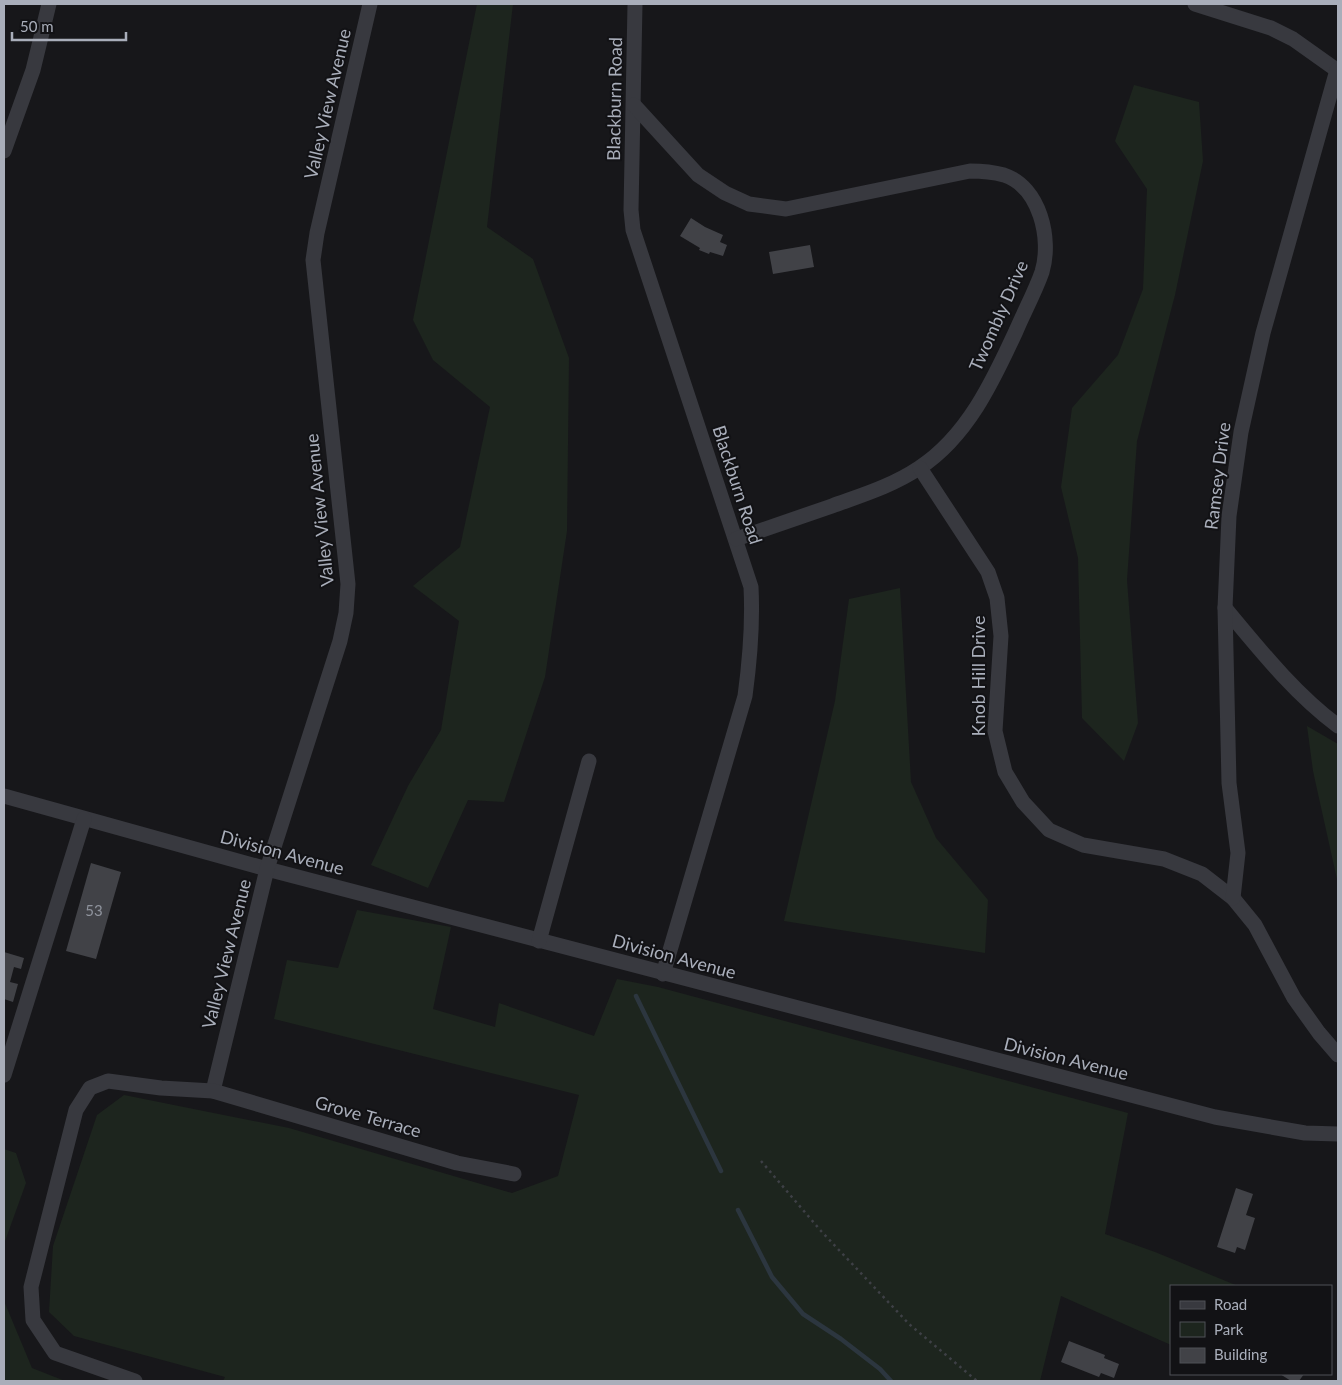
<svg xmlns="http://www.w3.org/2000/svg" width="1342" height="1385" font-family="Lato,sans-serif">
<rect width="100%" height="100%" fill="#17171a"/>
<g fill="#1d251e">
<polygon points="477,4 513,4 487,227 533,259 569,358 567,531 545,677 504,802 468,800 428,888 371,865 408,786 441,730 459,621 413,586 460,547 490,407 433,360 413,320"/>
<polygon points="1134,85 1199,102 1203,161 1175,295 1137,441 1127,580 1138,723 1124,761 1082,718 1078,558 1061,487 1072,408 1118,355 1143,289 1147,189 1115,141"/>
<polygon points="900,588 911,782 936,838 988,900 985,953 784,921 835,701 849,599"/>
<polygon points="1307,726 1338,744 1338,884 1313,771"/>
<polygon points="357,910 451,927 433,1009 495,1027 499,1003 594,1036 617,979 658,987 1128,1113 1105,1234 1155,1252 1238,1286 1171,1286 1171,1345 1061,1296 1040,1381 223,1381 225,1377 74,1336 49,1312 53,1246 97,1115 124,1095 289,1128 512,1193 558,1176 579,1095 274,1019 287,960 338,968"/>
<polygon points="4,1149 16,1153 26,1183 4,1244"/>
<polygon points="4,1301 32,1368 65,1381 4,1381"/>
</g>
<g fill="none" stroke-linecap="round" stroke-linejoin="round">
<g stroke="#2c363f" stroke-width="4.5">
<polyline points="636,996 721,1171"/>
<polyline points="738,1210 772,1277 803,1314 841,1339 880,1369 891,1381"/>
</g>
</g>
<g fill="#414247">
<polygon points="691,218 705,227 723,235 720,242 727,245 723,256 710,252 709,254 699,250 700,248 680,236"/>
<polygon points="810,245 814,267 773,274 769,252"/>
<polygon points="91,863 121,872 96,959 66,951"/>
<polygon points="4,952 24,958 21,969 14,967 10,982 18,984 13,1002 4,999"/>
<polygon points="1236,1188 1253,1194 1246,1215 1255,1218 1245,1250 1237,1247 1235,1253 1217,1247"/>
<polygon points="1069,1341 1105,1355 1104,1358 1119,1364 1114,1378 1101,1373 1099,1377 1061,1362"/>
<polygon points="1280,1374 1304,1374 1299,1381 1291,1381"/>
</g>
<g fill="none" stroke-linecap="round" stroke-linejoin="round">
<polyline stroke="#3e4046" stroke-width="2.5" stroke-dasharray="2.5 4" stroke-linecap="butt" points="761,1161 821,1231 909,1324 977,1381"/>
<g stroke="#38393f" stroke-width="15">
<path d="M635 4 631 210 633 230 751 587C753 625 750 659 745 696L663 974"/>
<polyline points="1195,4 1271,28 1293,39 1338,71"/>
<path d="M634 105 698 175 725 193 749 204 786 209 970 171C982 171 993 172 1004 175 1040 187 1052 239 1042 272 1035 292 1024 312 1016 331 993 381 967 437 919 468 892 486 862 495 832 506 800 517 768 528 736 539"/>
<polyline points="4,151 33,70 49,4"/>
<polyline points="920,468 988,572 997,598 1001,636 995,731 1005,772 1023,802 1049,830 1083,845 1164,859 1202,874 1233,898 1255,925 1294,998 1319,1033 1338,1055"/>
<path d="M1225 608C1260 650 1294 693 1338 726"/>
<polyline points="4,796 267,869 1215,1117 1305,1133 1338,1134"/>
<polyline points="1233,898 1238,853 1229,783 1225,608 1229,516 1241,432 1263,333 1337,70"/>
<polyline points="539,941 589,761"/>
<polyline points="4,1075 84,819"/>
<polyline points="213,1091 267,869 340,641 346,613 348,584 313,260 317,233 370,4"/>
<polyline points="135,1381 55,1353 33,1320 31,1287 76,1110 90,1088 108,1081 161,1088 213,1091 457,1163 514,1174"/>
</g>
</g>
<g text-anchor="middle" stroke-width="4" stroke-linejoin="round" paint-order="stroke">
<g font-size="15" fill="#8f939d">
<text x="94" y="916">53</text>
</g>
<g font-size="18" fill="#a9aeba" stroke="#121215">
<text transform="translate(615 99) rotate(-89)" y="6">Blackburn Road</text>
<text transform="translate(328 104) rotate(-77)" y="6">Valley View Avenue</text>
<text transform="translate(999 316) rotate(-66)" y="6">Twombly Drive</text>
<text transform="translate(1218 476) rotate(-83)" y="6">Ramsey Drive</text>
<text transform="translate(737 485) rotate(72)" y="6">Blackburn Road</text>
<text transform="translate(320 510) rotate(-96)" y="6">Valley View Avenue</text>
<text transform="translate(979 676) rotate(-90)" y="6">Knob Hill Drive</text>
<text transform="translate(282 853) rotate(15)" y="6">Division Avenue</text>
<text transform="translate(227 954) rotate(-76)" y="6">Valley View Avenue</text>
<text transform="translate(674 957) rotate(15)" y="6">Division Avenue</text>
<text transform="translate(1066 1059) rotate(14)" y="6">Division Avenue</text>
<text transform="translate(368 1117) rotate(16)" y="6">Grove Terrace</text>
</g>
</g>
<rect width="1342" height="1385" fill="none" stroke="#a9aeba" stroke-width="10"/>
<rect x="1170" y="1285" width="162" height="90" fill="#121215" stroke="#4e5057"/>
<rect x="1180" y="1301" width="25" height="8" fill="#38393f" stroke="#4e5057"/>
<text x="1214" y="1310" font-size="15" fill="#a9aeba">Road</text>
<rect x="1180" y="1322" width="25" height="15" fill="#1d251e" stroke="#4e5057"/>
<text x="1214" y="1335" font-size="15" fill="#a9aeba">Park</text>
<rect x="1180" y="1348" width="25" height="15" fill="#414247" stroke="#4e5057"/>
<text x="1214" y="1360" font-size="15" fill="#a9aeba">Building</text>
<path d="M12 32v8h114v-8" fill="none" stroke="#a9aeba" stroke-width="2.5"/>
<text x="20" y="32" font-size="15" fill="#a9aeba" stroke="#121215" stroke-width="4" paint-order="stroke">50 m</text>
</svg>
